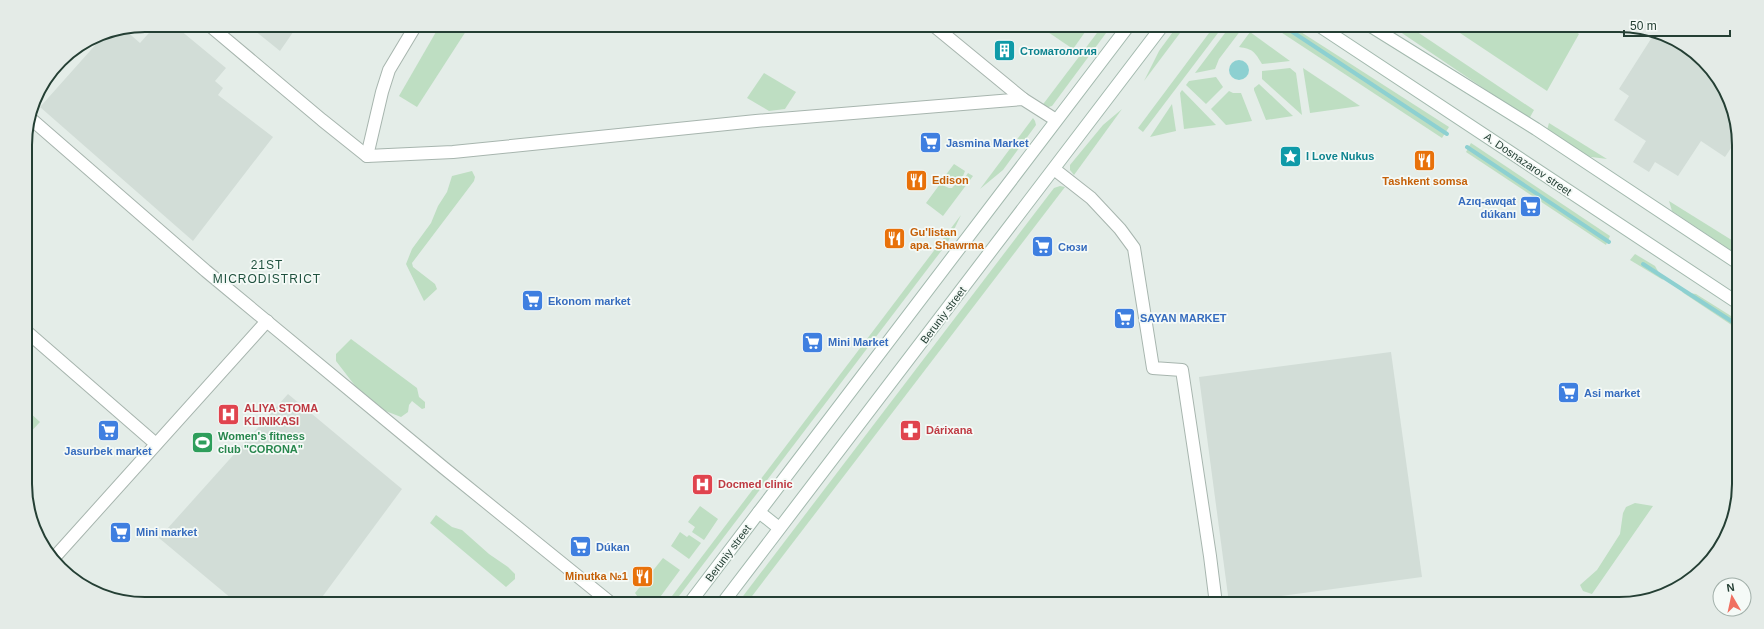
<svg xmlns="http://www.w3.org/2000/svg" width="1764" height="629" font-family="Helvetica,sans-serif">
<rect width="100%" height="100%" fill="#e4ede8"/>
<g fill="#d2ddd7">
<polygon points="156,25 174,25 226,68 215,81 223,88 218,95 273,137 193,241 40,107 106,33 124,29 140,43"/>
<polygon points="248,25 298,25 280,51"/>
<polygon points="1656,31 1709,66 1727,92 1738,129 1738,147 1733,145 1725,157 1701,141 1678,176 1655,162 1649,172 1633,162 1646,141 1614,120 1629,96 1619,89"/>
<polygon points="1391,352 1422,577 1229,603 1199,377"/>
<polygon points="288,394 402,489 317,604 238,604 159,538"/>
</g>
<g fill="#bedec2">
<polygon points="440,25 463,25 468,28 417,107 399,96"/>
<polygon points="1044,25 1090,25 1073,49 1042,28"/>
<polygon points="1103,25 1112,25 1052,106 1045,108 1041,107"/>
<polygon points="1178,25 1186,25 1144,81 1159,51"/>
<polygon points="1215,25 1224,25 1143,132 1138,128"/>
<polygon points="1231,25 1234,25 1241,30 1219,59 1215,69 1195,73"/>
<polygon points="1270,25 1290,25 1449,127 1442,138"/>
<polygon points="1390,25 1407,25 1534,110 1529,119"/>
<polygon points="1448,25 1566,25 1579,34 1547,91"/>
<path d="M1250 32 1290 61 1262 64C1255 52 1253 49 1239 47Z"/>
<polygon points="1290,68 1296,73 1302,115 1262,79 1262,71"/>
<polygon points="1303,68 1360,106 1310,113"/>
<polygon points="764,73 796,92 785,109 769,111 747,98"/>
<polygon points="1216,77 1223,87 1206,104 1186,85 1189,81"/>
<polygon points="1259,84 1293,116 1266,120 1254,90 1254,88"/>
<polygon points="1182,90 1216,125 1184,129 1180,93"/>
<polygon points="1229,91 1233,93 1241,93 1252,121 1226,125 1211,109"/>
<polygon points="1172,104 1176,131 1150,137"/>
<polygon points="1122,109 1074,175 1070,170 1070,165 1103,125"/>
<polygon points="1033,118 1035,121 1036,125 1003,170 980,189"/>
<polygon points="1549,123 1607,159 1584,156 1547,130"/>
<polygon points="1471,143 1610,236 1606,245 1466,152"/>
<polygon points="954,164 965,171 963,176 957,177 953,183 948,183 942,180"/>
<polygon points="472,171 475,177 474,181 412,263 413,267 435,284 437,289 424,301 406,264 412,249 431,223 438,206 447,192 452,176"/>
<polygon points="968,173 973,176 943,216 926,203 940,184 949,188 952,188 960,179 964,179"/>
<polygon points="1060,186 1065,187 746,604 737,604 1054,188"/>
<polygon points="1669,201 1738,244 1738,255 1672,211"/>
<polygon points="961,215 948,242 673,604 666,604"/>
<polygon points="1635,254 1655,266 1663,280 1630,260"/>
<polygon points="1682,292 1696,294 1739,321 1739,330"/>
<polygon points="351,339 417,388 419,397 425,402 425,408 422,409 412,401 409,405 408,412 401,417 383,410 356,387 336,361 336,354"/>
<polygon points="27,410 40,422 27,436"/>
<polygon points="1635,503 1653,506 1592,594 1583,591 1580,585 1597,570 1620,534 1623,513 1626,507"/>
<polygon points="700,506 718,519 704,540 692,532 695,527 688,522"/>
<polygon points="436,515 452,527 462,530 489,554 508,567 515,574 515,579 506,587 430,523"/>
<polygon points="680,532 687,537 689,535 701,543 689,559 671,546"/>
<polygon points="663,558 680,570 655,604 643,604 635,593"/>
</g>
<circle fill="#8dd0d1" cx="1239" cy="70" r="10"/>
<g fill="none" stroke-linecap="round" stroke-linejoin="round">
<g stroke="#8dd0d1" stroke-width="4">
<polyline points="1282,25 1447,134"/>
<polyline points="1467,147 1609,242"/>
<polyline points="1643,264 1739,326"/>
</g>
<defs>
<g id="street">
<polyline points="209,25 322,120 367,156 453,152 756,121 1023,99 1056,120"/>
<polyline points="933,25 1023,99"/>
<polyline points="30,118 206,271 444,468 612,604"/>
<polyline points="367,156 382,92 389,70 416,25"/>
<polyline points="1054,169 1091,198 1120,229 1134,248 1153,368 1182,370 1210,556 1216,604"/>
<polyline points="26,331 156,444"/>
<polyline points="53,559 267,321"/>
</g>
<g id="secondary">
<polyline points="1318,25 1738,303"/>
<polyline points="1369,25 1536,129 1738,263"/>
<polyline points="759,512 779,528"/>
<polyline points="689,604 1129,25"/>
<polyline points="722,604 1163,25"/>
</g>
</defs>
<use href="#street" stroke="#a7b5ae" stroke-width="14"/>
<use href="#secondary" stroke="#a3b9ae" stroke-width="14"/>
<use href="#street" stroke="#fff" stroke-width="12"/>
<use href="#secondary" stroke="#fff" stroke-width="12"/>
</g>
<defs>
<symbol id="building-square" viewBox="-11 -11 22 22"><rect x="-9" y="-9" width="18" height="18" rx="4" fill="#0f9aa8" stroke="#f5faf7"/><path d="M-4-6H4V6H1V3H-1V6H-4ZM-2.5-4.3h1.7v1.8h-1.7ZM.8-4.3h1.7v1.8H.8ZM-2.5-1h1.7V.8h-1.7ZM.8-1h1.7V.8H.8Z" fill="#fff"/></symbol>
<symbol id="supermarket-square" viewBox="-11 -11 22 22"><rect x="-9" y="-9" width="18" height="18" rx="4" fill="#3f7fe0" stroke="#f5faf7"/><path d="M-6-5.5h2.5l.6 2H6L4.5 2H-2.5L-4.4-4H-6ZM-1.5 3.2a1.3 1.3 0 1 0 .1 0ZM3 3.2a1.3 1.3 0 1 0 .1 0Z" fill="#fff"/></symbol>
<symbol id="sight-square" viewBox="-11 -11 22 22"><rect x="-9" y="-9" width="18" height="18" rx="4" fill="#0f9aa8" stroke="#f5faf7"/><path d="M0-6L1.8-2.2L6-1.7L2.9 1.2L3.7 5.4L0 3.3L-3.7 5.4L-2.9 1.2L-6-1.7L-1.8-2.2Z" fill="#fff"/></symbol>
<symbol id="restaurant-square" viewBox="-11 -11 22 22"><rect x="-9" y="-9" width="18" height="18" rx="4" fill="#e8710a" stroke="#f5faf7"/><path d="M-5-6h1v4h1v-4h1v4h1v-4h1v5L-1.5 .5V6h-2V.5L-5-1ZM5-6V6H3V1.5H1.5Q1.5-4 5-6Z" fill="#fff"/></symbol>
<symbol id="hospital-square" viewBox="-11 -11 22 22"><rect x="-9" y="-9" width="18" height="18" rx="4" fill="#e0444e" stroke="#f5faf7"/><path d="M-5-5h3v3.5h4V-5h3V5h-3V1.5h-4V5h-3Z" fill="#fff"/></symbol>
<symbol id="pharmacy-square" viewBox="-11 -11 22 22"><rect x="-9" y="-9" width="18" height="18" rx="4" fill="#e0444e" stroke="#f5faf7"/><path d="M-2-6h4v4h4v4h-4v4h-4v-4h-4v-4h4Z" fill="#fff"/></symbol>
<symbol id="stadium-square" viewBox="-11 -11 22 22"><rect x="-9" y="-9" width="18" height="18" rx="4" fill="#2e9e5b" stroke="#f5faf7"/><path d="M0-5a6.5 5 0 1 0 0 10a6.5 5 0 1 0 0-10ZM-3.5-1.8h7v3.6h-7Z" fill="#fff"/></symbol>
</defs>
<g fill-rule="evenodd">
<use href="#building-square" x="992" y="38" width="25" height="25"/>
<use href="#supermarket-square" x="918" y="130" width="25" height="25"/>
<use href="#sight-square" x="1278" y="144" width="25" height="25"/>
<use href="#restaurant-square" x="1412" y="148" width="25" height="25"/>
<use href="#restaurant-square" x="904" y="168" width="25" height="25"/>
<use href="#supermarket-square" x="1518" y="194" width="25" height="25"/>
<use href="#restaurant-square" x="882" y="226" width="25" height="25"/>
<use href="#supermarket-square" x="1030" y="234" width="25" height="25"/>
<use href="#supermarket-square" x="520" y="288" width="25" height="25"/>
<use href="#supermarket-square" x="1112" y="306" width="25" height="25"/>
<use href="#supermarket-square" x="800" y="330" width="25" height="25"/>
<use href="#supermarket-square" x="1556" y="380" width="25" height="25"/>
<use href="#hospital-square" x="216" y="402" width="25" height="25"/>
<use href="#pharmacy-square" x="898" y="418" width="25" height="25"/>
<use href="#supermarket-square" x="96" y="418" width="25" height="25"/>
<use href="#stadium-square" x="190" y="430" width="25" height="25"/>
<use href="#hospital-square" x="690" y="472" width="25" height="25"/>
<use href="#supermarket-square" x="108" y="520" width="25" height="25"/>
<use href="#supermarket-square" x="568" y="534" width="25" height="25"/>
<use href="#restaurant-square" x="630" y="564" width="25" height="25"/>
</g>
<g text-anchor="middle" stroke-width="3.5" stroke-linejoin="round" paint-order="stroke">
<g font-size="11" font-weight="bold" fill="#0d838f" stroke="#f5faf7" text-anchor="start">
<text x="1020" y="55">Стоматология</text>
<text x="1306" y="160">I Love Nukus</text>
</g>
<g font-size="11" font-weight="bold" fill="#366cbe" stroke="#f5faf7" text-anchor="start">
<text x="946" y="147">Jasmina Market</text>
<text x="1516" y="205" text-anchor="end">Azıq-awqat<tspan x="1516" dy="13">dúkanı</tspan></text>
<text x="1058" y="251">Сюзи</text>
<text x="548" y="305">Ekonom market</text>
<text x="1140" y="322">SAYAN MARKET</text>
<text x="828" y="346">Mini Market</text>
<text x="1584" y="397">Asi market</text>
<text x="108" y="455" text-anchor="middle">Jasurbek market</text>
<text x="136" y="536">Mini market</text>
<text x="596" y="551">Dúkan</text>
</g>
<g font-size="11" fill="#243f34" stroke="#f5faf7">
<text transform="translate(1528 164) rotate(34)" y="4">A. Dosnazarov street</text>
<text transform="translate(943 315) rotate(-53)" y="4">Beruniy street</text>
<text transform="translate(728 553) rotate(-53)" y="4">Beruniy street</text>
</g>
<g font-size="11" font-weight="bold" fill="#c56008" stroke="#f5faf7" text-anchor="start">
<text x="932" y="184">Edison</text>
<text x="1425" y="185" text-anchor="middle">Tashkent somsa</text>
<text x="910" y="236">Gu'listan<tspan x="910" dy="13">apa. Shawrma</tspan></text>
<text x="628" y="580" text-anchor="end">Minutka №1</text>
</g>
<g font-size="11" font-weight="bold" fill="#be3a42" stroke="#f5faf7" text-anchor="start">
<text x="244" y="412">ALIYA STOMA<tspan x="244" dy="13">KLINIKASI</tspan></text>
<text x="926" y="434">Dárixana</text>
<text x="718" y="488">Docmed clinic</text>
</g>
<g font-size="11" font-weight="bold" fill="#27864d" stroke="#f5faf7" text-anchor="start">
<text x="218" y="440">Women's fitness<tspan x="218" dy="13">club "CORONA"</tspan></text>
</g>
<g font-size="12" letter-spacing="1" fill="#1f513e" stroke="#f5faf7">
<text x="267" y="269">21ST<tspan x="267" dy="14">MICRODISTRICT</tspan></text>
</g>
</g>
<path d="M0 0H1764V629H0ZM145 32H1619A113 113 0 0 1 1732 145V484A113 113 0 0 1 1619 597H145A113 113 0 0 1 32 484V145A113 113 0 0 1 145 32Z" fill="#e4ebe7" fill-rule="evenodd"/>
<path fill="none" stroke="#243f34" stroke-width="2" d="M145 32H1619A113 113 0 0 1 1732 145V484A113 113 0 0 1 1619 597H145A113 113 0 0 1 32 484V145A113 113 0 0 1 145 32Z"/>
<g transform="translate(1732 597) rotate(351)"><circle r="19" fill="#f5faf7" stroke="#a1afa9"/>
<path d="M0-3L7 15L0 10L-7 15Z" fill="#f06f60"/>
<text y="-6" font-size="11" font-weight="bold" text-anchor="middle" fill="#243f34">N</text>
</g>
<path d="M1624 30v6h106v-6" fill="none" stroke="#243f34" stroke-width="2"/>
<text x="1630" y="30" font-size="12" fill="#243f34" stroke="#f5faf7" stroke-width="3" paint-order="stroke">50 m</text>
</svg>
